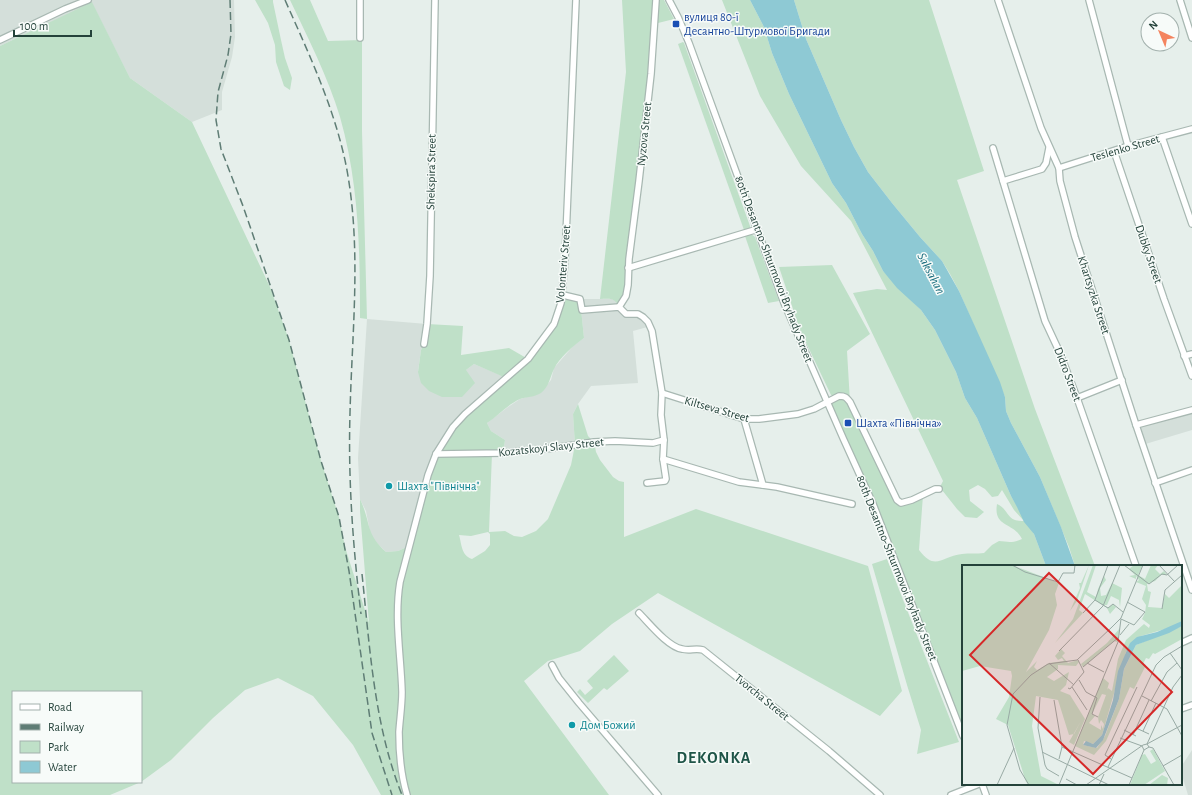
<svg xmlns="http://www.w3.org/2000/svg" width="1192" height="795" font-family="'Alegreya Sans',sans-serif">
<rect width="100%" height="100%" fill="#e6efeb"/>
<g fill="#d4dfda">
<polygon points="0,0 234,0 235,37 232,57 222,92 222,110 192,122 130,78 92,3 0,46"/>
<polygon points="580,299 612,299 616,301 623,312 638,314 651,326 633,331 638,383 591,386 578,404 573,414 575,445 503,453 505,440 491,431 487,423 508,407 520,399 540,393 551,380 554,368 574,345 584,338"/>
<polygon points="367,319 427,324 424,344 421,350 418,371 466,370 474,364 507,378 407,547 398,551 386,552 374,540 370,532 366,511 360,499 358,458"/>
<polygon points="1192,410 1192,430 1142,445 1136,425"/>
<polygon points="1192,750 1192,795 1188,795 1181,772 1181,767"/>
</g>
<g fill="#bfe0c8" fill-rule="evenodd">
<polygon points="255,0 273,0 273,2 281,40 285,58 292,78 290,90 284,86 276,62 275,45 268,23"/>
<path d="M290 0H310L328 41 362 40V131L367 319 360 318C360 251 359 183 340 117 328 77 308 38 290 0Z"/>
<path d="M622 0H664L674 19 654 24 628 285 619 307C614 297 610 299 600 299L626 72Z"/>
<path d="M722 0H750L764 27 772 53 789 94 832 183 846 203 862 234 873 251 883 271 921 310 935 330 956 372 965 398 977 418 1011 496 1034 534 1046 566H963V736L893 555 827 402 839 396 831 395 800 330 779 267 832 265 870 334 847 351 850 402 901 503 923 495 919 550C936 572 941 556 962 554 969 553 977 554 984 553L992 545 999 541C1008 542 1014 543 1022 539 1014 522 993 528 997 504 1010 510 1006 522 1024 521L1014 510 1002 490 998 496 992 497 985 489 978 485 969 490 970 501 984 512 977 518 965 517 957 509 942 490 939 489 943 481 853 293 877 289 887 290 851 221 801 166 760 96Z"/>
<polygon points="794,0 929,0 984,171 957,180 1035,409 1095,566 1075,566 1069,547 1040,477 1011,423 1006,411 1005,397 959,291 950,274 942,261 920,237 892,203 868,172 854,147 841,120 806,39"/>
<path d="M92 2 130 78 192 122 270 287 289 340 321 461 339 517 345 547 369 623 360 511V499C371 522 365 533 386 552L398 551 407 547 432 465 453 427 506 378 474 364 466 370 475 383 462 397H442L429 391 421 383 418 372 421 350 424 344 427 324 463 326 461 355 509 348 528 359 554 324 563 295 580 299 584 338C574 345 559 358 554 369 550 377 549 387 541 393 535 397 526 397 520 399 507 405 498 416 487 423L491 431 505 440 503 453H492L489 532 505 531 514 536 522 537 536 531 548 519 571 465 575 445 573 414 578 404 588 436 594 442 596 452 600 460 613 477 619 481 624 482V537L696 509 868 566 902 691 880 716 658 593 612 624 580 651 548 661 524 681 609 795H381L353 745 313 696 278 678 245 690 213 718 171 760 141 782V692H13V782H141L110 795H0V46ZM488 532 490 534V545L485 551 472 559C461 555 462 545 459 535L471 536Z"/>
<polygon points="683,42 684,43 750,226 750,228 744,230 678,44"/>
<polygon points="751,234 755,237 779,301 768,303 745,236"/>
<polygon points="887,559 959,742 917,754 921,730 907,685 872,564"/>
<polygon points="614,655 629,671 607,690 604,688 588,703 577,692 580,689 585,695 593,688 587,681"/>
</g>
<polygon fill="#8ec9d4" points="750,0 794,0 806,39 841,120 854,147 868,172 892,203 920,237 942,261 959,291 1000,382 1005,397 1006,411 1011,423 1040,477 1061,527 1075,566 1046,566 1034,534 1024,522 1017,507 1011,496 977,418 965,398 956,372 935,330 921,310 897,288 883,271 873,251 862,234 846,203 832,183 789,94 772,53 764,27"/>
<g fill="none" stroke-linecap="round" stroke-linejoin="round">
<defs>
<g id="minor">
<polyline points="360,0 360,38"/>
<polyline points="669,0 678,17 689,43 784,303 843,438 873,504 963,736"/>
<polyline points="998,0 1041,128 1059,168 1060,181 1075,237 1136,425 1192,590"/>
<polyline points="1089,0 1128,146"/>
<polyline points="1180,0 1192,38"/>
<polyline points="0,40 65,9 88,0"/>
<polyline points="1162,137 1192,224"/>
<polyline points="993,148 1045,321 1059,351 1077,398 1136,566"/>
<polyline points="1114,151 1164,299 1192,376"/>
<polyline points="1059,168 1128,146 1192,129"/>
<polyline points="1003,181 1042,169 1046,163 1049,148"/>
<polyline points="628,268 758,229"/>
<polyline points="563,295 580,299 582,310 619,307 626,314 638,314 643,317 648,322 652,331 662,393 661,415 664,440 663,459 666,479 665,481 647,483"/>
<polyline points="619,307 626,296 628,285 629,259 639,181 651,74 656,0"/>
<polyline points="424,344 427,324 430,276 435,0"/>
<polyline points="1184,356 1192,354"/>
<path d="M662 393 744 419H759L798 414 814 409 839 396C845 396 846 397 850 402L897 500 901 503 912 500 935 489H939"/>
<polyline points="1077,398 1122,380"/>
<polyline points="744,419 763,485"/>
<polyline points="1136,425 1192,410"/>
<polyline points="436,454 503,453 554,448 594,442 615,441 653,443 664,440"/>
<polyline points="663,459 739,482 777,487 852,504"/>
<polyline points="1155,483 1192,470"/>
<path d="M639 613C649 623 668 647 682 649 689 651 696 648 703 650L829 751 880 795"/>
<polyline points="1181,643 1192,638"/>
<polyline points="552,665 559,678 579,703 658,795"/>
<polyline points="1181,709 1192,705"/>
<polyline points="982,784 986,795"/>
<path d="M407 795C401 775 399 753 399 732 400 718 402 705 402 692 401 656 394 618 400 582L428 475 436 454 453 427 465 414 528 359 554 324 561 303 565 260 576 0"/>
<polyline points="951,795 979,784"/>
</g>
</defs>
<use href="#minor" stroke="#a8b8b2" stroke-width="8"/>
<use href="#minor" stroke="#fff" stroke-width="5.5"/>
<g stroke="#5f7d75" stroke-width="1.5" stroke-dasharray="8 4" stroke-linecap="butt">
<polyline points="230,0 231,34 228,55 218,92 216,120 221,149 243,206 289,340 321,461 339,517 349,571 372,733 392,795"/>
<path d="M285 0C309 54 334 107 346 165 362 247 352 330 350 413 348 480 353 547 361 614"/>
<path d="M362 574C370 649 374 725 402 795"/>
</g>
</g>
<g fill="#1a4fb4" stroke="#f7fbf9" stroke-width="1.5">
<rect x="672" y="20" width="8" height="8" rx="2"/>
<rect x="844" y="419" width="8" height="8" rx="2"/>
</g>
<g fill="#0f9aa8" stroke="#f7fbf9" stroke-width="1.5">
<circle cx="389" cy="486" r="4"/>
<circle cx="572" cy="725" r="4"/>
</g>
<g text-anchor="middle" stroke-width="3" stroke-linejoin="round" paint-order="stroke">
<g font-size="12" fill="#164399" stroke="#f7fbf9" text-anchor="start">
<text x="684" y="21">вулиця 80-ї<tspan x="684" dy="14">Десантно-Штурмової Бригади</tspan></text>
<text x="856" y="427">Шахта «Північна»</text>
</g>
<g font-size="12" fill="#24423a" stroke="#f7fbf9">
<text transform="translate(644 134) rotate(-84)" y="4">Nyzova Street</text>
<text transform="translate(1125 148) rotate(-16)" y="4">Teslenko Street</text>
<text transform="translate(431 172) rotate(-89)" y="4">Shekspira Street</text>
<text transform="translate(1149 254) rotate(71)" y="4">Dubky Street</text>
<text transform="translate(563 264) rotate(-85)" y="4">Volonteriv Street</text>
<text transform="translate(774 269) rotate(69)" y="4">80th Desantno-Shturmovoi Bryhady Street</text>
<text transform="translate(1094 295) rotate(72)" y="4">Khartsyzka Street</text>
<text transform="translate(1068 374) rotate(69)" y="4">Didro Street</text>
<text transform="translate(717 409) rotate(16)" y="4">Kiltseva Street</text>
<text transform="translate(551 447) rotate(-6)" y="4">Kozatskoyi Slavy Street</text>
<text transform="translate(897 568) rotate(68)" y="4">80th Desantno-Shturmovoi Bryhady Street</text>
<text transform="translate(762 697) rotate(39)" y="4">Tvorcha Street</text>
</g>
<g font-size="12" fill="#0d838f" stroke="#f7fbf9" text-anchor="start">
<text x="397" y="490">Шахта "Північна"</text>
<text x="580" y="729">Дом Божий</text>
</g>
<g font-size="13" font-style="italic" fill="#1c6f80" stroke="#f7fbf9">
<text transform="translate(932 273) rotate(62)" y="5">Saksahan</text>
</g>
<g font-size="16" font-weight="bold" letter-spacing="1" fill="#1f5548" stroke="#f7fbf9">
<text x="714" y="763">DEKONKA</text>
</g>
</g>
<g transform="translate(962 565)">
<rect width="220" height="220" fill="#e6efeb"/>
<path d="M0 0H50L97 18 93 29 95 40 87 65 64 107 75 96 72 102 75 105 87 98 102 96 100 93 96 95 93 91 99 84 103 88 100 91 106 98 116 95 117 97 114 101 96 100V104L85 112 92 116 107 107 104 120 98 126 108 130 123 154 112 180 107 177 119 156 112 169 107 170 96 135 74 131 70 161 79 211 97 220H67L64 217 46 160 34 154 47 132 50 111 49 106 18 101 0 106ZM127 0 115 36 108 46 118 23 117 18H119ZM131 0H134L125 27 134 32 136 24 142 11 144 15 138 23 139 31 144 30 150 18 160 23 158 42 157 35 149 31 145 40H142L146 43 151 39 154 42 148 49 145 43 123 29 117 45 121 48 93 78 111 54ZM172 0H181L176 10 183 14 189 0H196L193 4 198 9 202 6 205 10H199L193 16 185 19 186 26 189 27 186 42 200 43 203 29 207 33 220 20V56L210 62 179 71 164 87 140 170 131 179 122 176 121 180 135 183 143 171 157 134 162 104 174 80 220 61V74L193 89 191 88 187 94 184 93 181 99 184 100 172 124 168 122 144 176 132 190 113 181 141 113 147 118 145 125 146 123 150 126 156 94 164 75 182 59 187 63 188 60 180 54 183 48 184 40 180 34 184 21 174 17 177 15 174 11V14L167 11 173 10 167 4ZM140 129 144 130 136 152 137 159 139 155 142 159 141 164 139 160V165L127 158 133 151 130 149ZM158 63 155 77 152 76 121 102 119 99 145 78ZM191 184 203 206 182 220H168L180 190 183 189 189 199 194 196 188 186ZM200 210 206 213 205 220H187Z" fill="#bfe0c8" fill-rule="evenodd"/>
<path d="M220 56V61L207 68 174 80 162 104 157 134 141 175 134 183 121 180 124 176 131 179 140 170 151 135 156 106 168 78 175 72 195 67Z" fill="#8ec9d4"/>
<path fill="none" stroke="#98aaa4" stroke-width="1" d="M50 0 63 7 96 17 101 8H112L113 0M162 0 187 19 200 9 205 10 216 0M197 0 213 17M133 35 146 43 151 39 161 47M200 44 203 25 220 10M121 48 133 35 146 0M159 54 172 60 183 47 165 37M158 70 167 59M97 86 141 41 158 0M208 88 220 105M87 98 112 120M125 98 142 107M121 102 157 72M117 115 124 127 135 133 130 149 136 152M110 122 125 145M106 123 108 124 122 107 116 95M180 131 205 144 220 171M78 132 76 163 83 200 85 204 97 211M92 135 100 182 170 213M189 136 205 107 215 98M174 163 187 169M162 165 174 171M181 166 194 138M171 170 187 135M158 173 180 181M185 179 211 122 220 110M185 179 220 160M187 182 191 183 212 220M80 187 147 220M97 194 100 182M149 194 143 190 175 122M201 201 220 190M146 202 194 100 202 92 220 81M104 214 115 220M35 220 52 183M67 220 58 205 45 160 51 129 69 110 86 99 115 95 150 62 159 53 181 0M97 220 156 77 159 54M124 220 181 180 185 179 187 182 182 185 180 181M137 220 142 209M167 220 182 185"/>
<path fill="#d62828" fill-opacity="0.15" stroke="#d62828" stroke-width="2" d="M87 8 210 127 131 209 8 90Z"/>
<rect width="220" height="220" fill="none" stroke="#24423a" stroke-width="2"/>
</g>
<rect x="12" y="691" width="130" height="92" fill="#f7fbf9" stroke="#a3b1ad"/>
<rect x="20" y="704" width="20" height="6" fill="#ffffff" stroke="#a3b1ad"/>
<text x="48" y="711" font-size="12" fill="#24423a">Road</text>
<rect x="20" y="724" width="20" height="6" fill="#5f7d75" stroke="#a3b1ad"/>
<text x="48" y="731" font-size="12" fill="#24423a">Railway</text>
<rect x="20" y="741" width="20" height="12" fill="#bfe0c8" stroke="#a3b1ad"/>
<text x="48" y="751" font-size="12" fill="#24423a">Park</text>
<rect x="20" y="761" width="20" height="12" fill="#8ec9d4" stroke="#a3b1ad"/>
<text x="48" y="771" font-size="12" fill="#24423a">Water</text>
<g transform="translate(1160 32) rotate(316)"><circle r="19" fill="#f7fbf9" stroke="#a3b1ad"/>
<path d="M0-3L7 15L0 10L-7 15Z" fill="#f4845f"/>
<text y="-6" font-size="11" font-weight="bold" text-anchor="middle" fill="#24423a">N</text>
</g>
<path d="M14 30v6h77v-6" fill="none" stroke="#24423a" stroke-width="2"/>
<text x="20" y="30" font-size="12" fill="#24423a" stroke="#f7fbf9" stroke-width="3" paint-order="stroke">100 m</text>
</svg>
